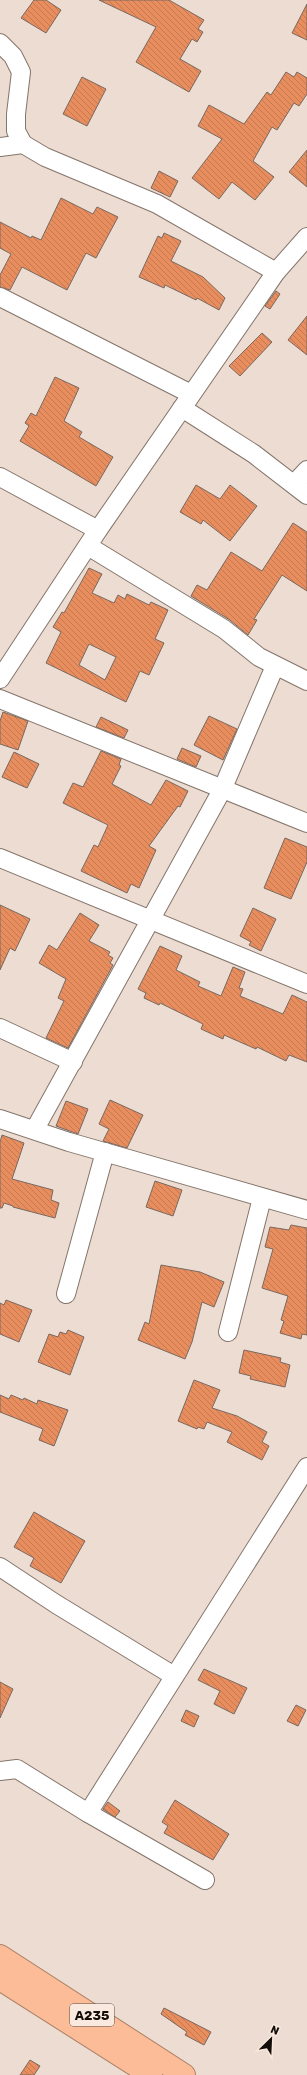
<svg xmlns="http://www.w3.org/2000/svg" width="307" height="2075" font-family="Rubik,sans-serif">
<defs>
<pattern id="building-back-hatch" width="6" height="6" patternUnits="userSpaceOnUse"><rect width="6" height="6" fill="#e88e5e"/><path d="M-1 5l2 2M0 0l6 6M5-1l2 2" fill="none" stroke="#c67950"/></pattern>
</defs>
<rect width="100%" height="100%" fill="#eddcd1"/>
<g fill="url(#building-back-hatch)" stroke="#796860" fill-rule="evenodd">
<polygon points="34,0 46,0 61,10 46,33 21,18"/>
<polygon points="99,0 169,0 204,20 198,29 203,32 197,42 192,39 180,59 201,71 189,92 136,62 156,27"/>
<polygon points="307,4 307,40 292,33"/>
<polygon points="286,72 294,77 297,72 307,78 307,94 299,106 294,103 277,130 272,127 253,161 274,177 255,200 232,182 219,199 192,178 222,139 198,126 209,105 244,124 267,92 271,95"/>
<polygon points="82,77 106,89 87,126 63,114"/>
<polygon points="307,150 307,187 289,172"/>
<polygon points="159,171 178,181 170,197 151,188"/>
<polygon points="61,198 93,214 97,207 118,217 96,258 86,253 67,290 22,267 10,290 0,287 0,275 11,254 0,248 0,222 31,238 32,236 41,240"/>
<polygon points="164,233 181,241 171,261 203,277 225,298 219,310 197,298 196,300 165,285 164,288 139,277 158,236 162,238"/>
<polygon points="276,291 280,294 270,309 265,306"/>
<polygon points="307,316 307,355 288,340"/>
<polygon points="262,333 272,342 240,376 229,366"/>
<polygon points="55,377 79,388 64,421 82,432 79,437 113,457 96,486 20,441 29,426 25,423 31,413 36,416"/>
<polygon points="196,485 220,499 230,485 257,506 230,541 203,520 201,524 180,512"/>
<polygon points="293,523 307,532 307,591 282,575 254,619 257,620 248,635 230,620 191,596 197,585 207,590 231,552 262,571"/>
<path d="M89 568 102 574 92 593 114 603 118 595 125 599 127 594 149 605 151 602 168 610 155 639 164 643 149 675 140 671 126 702 46 663 61 632 53 627 62 612 64 613ZM89 644 116 657 105 680 79 665Z"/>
<polygon points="3,712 28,721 18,750 0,744 0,721"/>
<polygon points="209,716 237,729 223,760 194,745"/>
<polygon points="101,717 128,730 124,738 96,727"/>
<polygon points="182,748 201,756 196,767 177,759"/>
<polygon points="101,751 121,759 119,765 121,766 112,784 151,805 166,780 188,791 180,807 178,806 149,846 156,850 139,888 131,884 127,893 81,871 94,845 98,847 108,825 63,803 73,783 83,787"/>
<polygon points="14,752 39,764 27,788 2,777"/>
<polygon points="285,838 307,847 307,862 291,899 264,888"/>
<polygon points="0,905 30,919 15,951 10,948 0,970"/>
<polygon points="253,908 276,919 261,951 249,945 251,942 240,936"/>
<polygon points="80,913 99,925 89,941 110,952 108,955 113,958 110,963 113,965 68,1048 46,1038 64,1001 58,998 66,979 39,963 49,945 57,950"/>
<polygon points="160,946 182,956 176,970 200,982 198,986 221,996 233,967 245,972 239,988 243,989 240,996 283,1014 292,995 307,1002 307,1062 289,1055 286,1061 257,1047 256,1049 224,1035 223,1039 201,1029 203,1024 160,1003 159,1005 144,998 146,993 138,989"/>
<polygon points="110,1100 143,1115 127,1148 103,1141 109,1129 99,1124"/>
<polygon points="66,1101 88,1109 78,1134 56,1126"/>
<polygon points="2,1135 24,1143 12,1179 53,1190 51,1200 59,1203 55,1218 13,1207 13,1206 4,1203 2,1208 0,1208 0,1142"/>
<polygon points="155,1181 182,1190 173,1216 146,1207"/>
<polygon points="291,1225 307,1228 307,1335 302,1334 301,1339 280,1333 284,1321 281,1320 288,1296 262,1288 273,1249 265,1247 270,1227 289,1230"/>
<polygon points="161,1265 200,1272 224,1282 214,1307 202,1302 192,1342 185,1359 138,1340 145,1322 149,1324"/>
<polygon points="6,1300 32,1310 19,1342 0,1334 0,1303 4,1305"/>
<polygon points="68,1330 84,1337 70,1375 38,1362 49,1334 58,1337 60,1332 66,1334"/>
<polygon points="244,1350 281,1358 280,1362 290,1365 285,1387 250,1379 251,1376 239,1373"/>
<polygon points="194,1380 220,1390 212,1408 237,1416 267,1432 262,1442 269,1446 262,1460 227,1442 232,1432 207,1422 204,1429 198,1427 197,1429 178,1421"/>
<polygon points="0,1395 9,1399 11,1395 23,1400 24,1398 37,1404 38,1400 68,1410 54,1446 39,1440 43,1429 0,1412"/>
<polygon points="34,1512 85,1541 61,1583 30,1566 34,1558 14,1547"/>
<polygon points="204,1669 247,1688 234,1714 214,1704 220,1691 198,1680"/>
<polygon points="0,1682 13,1689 0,1718"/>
<polygon points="296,1705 306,1710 298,1726 287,1721"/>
<polygon points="186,1710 199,1716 194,1727 181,1721"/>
<polygon points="175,1800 229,1834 213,1860 164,1833 168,1826 162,1822"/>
<polygon points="108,1802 120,1811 115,1817 103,1809"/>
<polygon points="164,2008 211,2032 204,2045 185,2035 187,2032 161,2014"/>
<polygon points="30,2060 40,2066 34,2075 20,2075"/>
</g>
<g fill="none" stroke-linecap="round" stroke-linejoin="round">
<defs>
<g id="street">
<polyline points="0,43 13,56 21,72 16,114 16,131 23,144 45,157 157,204 276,272"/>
<polyline points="0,147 23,144"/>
<polyline points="0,297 191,394"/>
<polyline points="182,408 254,454 307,495"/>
<polyline points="0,477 98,530"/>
<polyline points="294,484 307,470"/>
<polyline points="88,546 224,629 259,657 307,681"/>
<polyline points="0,679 98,530 276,272 307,237"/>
<polyline points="0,699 307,823"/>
<polyline points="0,858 307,984"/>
<polyline points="0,1028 73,1062"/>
<polyline points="0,1119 69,1142 307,1210"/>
<polyline points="35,1129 222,790 275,666"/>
<polyline points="66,1294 105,1152"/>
<polyline points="228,1332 262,1198"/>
<polyline points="0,1567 56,1604 174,1676"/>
<polyline points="0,1771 17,1769 88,1813 205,1880"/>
<polyline points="88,1813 307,1467"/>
</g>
<g id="highway">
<polyline points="0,1956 184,2075"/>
<polyline points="0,1979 151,2075"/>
</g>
</defs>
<use href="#street" stroke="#84756b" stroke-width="20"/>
<use href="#highway" stroke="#aa7f66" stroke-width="24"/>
<use href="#street" stroke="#fff" stroke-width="18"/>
<use href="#highway" stroke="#fbbc97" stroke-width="22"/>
</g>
<g text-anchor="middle" stroke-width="3" stroke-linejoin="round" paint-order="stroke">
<rect fill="#fae9de" stroke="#59504a" stroke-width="1" x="70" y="2004" width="44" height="22" rx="3"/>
<g font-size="13" font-weight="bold" fill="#140e0a">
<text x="92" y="2020">A235</text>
</g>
</g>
<g transform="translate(271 2039) rotate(24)" stroke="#fae9de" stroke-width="3" paint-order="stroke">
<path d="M0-3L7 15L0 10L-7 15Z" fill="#140e0a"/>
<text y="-6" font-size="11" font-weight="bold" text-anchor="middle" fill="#140e0a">N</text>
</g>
</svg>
